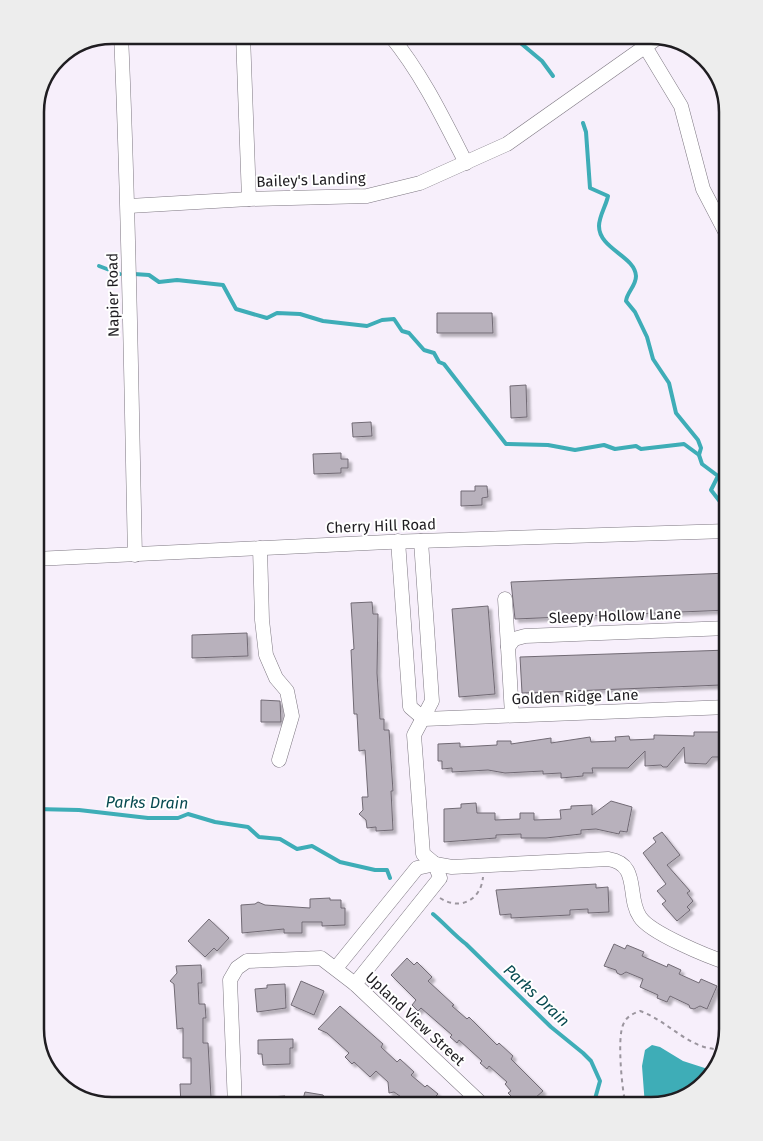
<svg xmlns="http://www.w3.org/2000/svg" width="763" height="1141" font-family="'Fira Sans',sans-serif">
<defs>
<filter id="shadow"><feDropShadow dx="3.5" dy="3.5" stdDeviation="1" flood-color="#0004"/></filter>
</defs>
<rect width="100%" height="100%" fill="#f7effb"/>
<polygon fill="#3eadb7" points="652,1045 660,1047 683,1061 714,1071 690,1096 645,1106 642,1066 645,1050"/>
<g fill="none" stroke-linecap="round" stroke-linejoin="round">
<g stroke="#3eadb7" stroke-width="4">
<polyline points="511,35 542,61 553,76"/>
<path d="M583 123 586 132 590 188 608 196C606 206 599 216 599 226 599 249 635 256 636 276 636 286 627 292 626 301L635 312 647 337 653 359 669 383 676 413 698 440 701 448 699 455 702 464 718 476 711 490 728 512"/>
<polyline points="99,266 120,274"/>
<polyline points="134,274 149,275 159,282 177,280 223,285 236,309 267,318 277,313 300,314 323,321 367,326 382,320 394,319 402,331 409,333 424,350 434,353 439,362 444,364 506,444 548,445 575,450 604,445 615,449 636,446 641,449 684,444 699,455"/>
<polyline points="35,809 79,810 148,818 178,818 188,814 215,822 248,827 259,837 280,839 297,849 312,846 340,862 375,870 387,870 390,878"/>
<path d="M433 914C445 924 454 935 466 944L551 1027 583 1053 591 1061 600 1081 593 1106"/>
</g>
</g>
<g fill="#b8b1bc" stroke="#716a74" filter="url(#shadow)">
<polygon points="437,313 492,313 493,333 437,333"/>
<polygon points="526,385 527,417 511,418 510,386"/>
<polygon points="371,422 372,436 353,437 352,423"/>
<polygon points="341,453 341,459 348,459 348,468 341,468 341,473 314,474 313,454"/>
<polygon points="475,486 487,486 488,497 482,498 482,505 461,506 461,491 475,491"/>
<polygon points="728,573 728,610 515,619 511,582"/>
<polygon points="372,602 373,614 378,614 377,673 380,719 384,719 384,730 389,730 393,791 391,791 393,830 376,831 376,827 367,828 366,820 359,814 363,810 362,797 368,797 365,750 359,751 357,714 354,714 351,650 354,649 351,603"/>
<polygon points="488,606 495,694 459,697 452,609"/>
<polygon points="247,633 248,656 192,658 192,635"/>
<polygon points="728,650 728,678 721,678 721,685 522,693 520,657"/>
<polygon points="261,700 280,701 281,722 261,722"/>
<polygon points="694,732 728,732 728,757 712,757 706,764 685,763 684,747 667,767 663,767 661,765 645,766 645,751 628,768 592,768 593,773 583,773 583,776 561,778 561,773 543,774 543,771 505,773 488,770 452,772 452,768 442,769 442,761 438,761 438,744 460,743 460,747 497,745 497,741 511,741 511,744 551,738 551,743 590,737 591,742 616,741 615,737 629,736 630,740 654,739 654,735 694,736"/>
<polygon points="611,801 632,807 627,832 620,831 619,834 596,829 581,830 581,834 546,838 521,838 521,834 496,835 496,838 444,842 444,809 461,808 461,804 476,803 477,813 495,813 495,820 520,819 520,813 534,813 534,820 561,819 560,810 571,809 571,806 592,805 592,815"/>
<polygon points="662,832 680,855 667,865 690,891 687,893 693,901 687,907 690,910 677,921 662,904 666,901 657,891 666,884 643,853 656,842 653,838"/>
<polygon points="596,884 596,888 608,887 609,912 588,913 588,909 570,910 570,915 511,918 511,914 500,915 496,890"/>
<polygon points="330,898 330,900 341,900 341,908 345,908 345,925 322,926 322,922 302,922 302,933 284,933 284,929 242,933 241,905 255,904 258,902 265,905 310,908 310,899"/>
<polygon points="209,919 229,938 217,951 214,948 205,957 188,941"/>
<polygon points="614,944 625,949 627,945 644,952 642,956 667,967 668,964 681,970 679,974 699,983 701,979 717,986 707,1009 700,1006 694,1009 690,1008 689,1005 670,996 667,1002 657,998 658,995 640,987 643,979 626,972 621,975 617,973 616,970 604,966"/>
<polygon points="407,958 414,965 417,962 432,977 428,981 454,1005 452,1006 467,1019 469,1017 497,1045 499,1043 513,1056 511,1059 543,1091 526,1106 518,1098 515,1100 508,1093 511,1091 505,1084 507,1082 489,1066 487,1069 480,1063 482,1061 459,1040 457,1043 450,1037 452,1035 421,1008 418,1011 412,1005 416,1000 391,975"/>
<polygon points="201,965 202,983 198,983 199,1004 205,1004 206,1018 203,1018 203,1043 208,1043 211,1097 207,1097 208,1106 181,1106 180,1084 191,1084 191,1058 183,1058 183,1028 177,1029 174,984 170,981 177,973 176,966"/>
<polygon points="301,981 324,991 314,1015 291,1005"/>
<polygon points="285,984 286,1008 257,1012 255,989 267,988 267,985"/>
<polygon points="340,1006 383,1044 381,1047 397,1062 400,1059 414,1072 411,1075 425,1087 427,1085 438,1094 435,1097 445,1106 414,1106 394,1092 389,1093 388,1082 376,1071 370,1077 354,1062 352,1064 345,1057 349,1053 327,1033 318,1029"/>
<polygon points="293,1039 293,1048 290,1048 290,1064 263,1065 262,1054 258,1054 258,1040"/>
<polygon points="305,1092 323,1095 330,1106 301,1106"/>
<polygon points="285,1096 285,1106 270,1106 270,1097"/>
</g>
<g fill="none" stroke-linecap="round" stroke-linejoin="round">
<defs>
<g id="minor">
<path d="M121 35C129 208 131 381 135 555"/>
<polyline points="243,35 249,199"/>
<path d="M390 35C422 74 443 118 466 163"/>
<polyline points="646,48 681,106 703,189 728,237"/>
<polyline points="129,206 249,199 367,196 420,183 507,144 660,36"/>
<polyline points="398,541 410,707 424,719"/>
<polyline points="260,548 262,620 266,655 276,678 287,691 292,716 279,760"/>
<polyline points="35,559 388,542 728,531"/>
<polyline points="505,599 508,647"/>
<polyline points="512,715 508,647 514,639 525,636 728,628"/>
<polyline points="424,719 728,707"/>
<path d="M336 968 417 868 435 864 452 867 608 859C641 864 626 897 640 917 650 933 709 957 728 963"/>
<polyline points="355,984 440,878 435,864 423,854 414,735 432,701 421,541"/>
<polyline points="235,1106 230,980 237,968 247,961 321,958 355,984 484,1106"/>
</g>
</defs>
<use href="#minor" stroke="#7e7882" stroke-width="15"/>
<g stroke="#9b959e" stroke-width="2" stroke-dasharray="4 4" stroke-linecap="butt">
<path d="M440 898C460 911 481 900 483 877"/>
<path d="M626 1106C622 1091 617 1039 623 1025 626 1017 632 1014 640 1011 669 1021 691 1052 723 1049"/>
</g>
<use href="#minor" stroke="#fff" stroke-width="14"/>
</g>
<g text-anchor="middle" stroke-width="4" stroke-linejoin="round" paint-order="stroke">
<g font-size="15" fill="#1f1d21" stroke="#fff">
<text transform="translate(311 180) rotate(-2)" y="5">Bailey's Landing</text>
<text transform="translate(113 295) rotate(-91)" y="5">Napier Road</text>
<text transform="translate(381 526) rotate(-2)" y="5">Cherry Hill Road</text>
<text transform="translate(615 616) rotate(-2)" y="5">Sleepy Hollow Lane</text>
<text transform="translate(575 697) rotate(-2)" y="5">Golden Ridge Lane</text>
<text transform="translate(415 1019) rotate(43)" y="5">Upland View Street</text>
</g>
<g font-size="16" font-style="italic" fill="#084b51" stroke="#fff">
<text transform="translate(147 802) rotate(1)" y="6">Parks Drain</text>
<text transform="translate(537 995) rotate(43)" y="6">Parks Drain</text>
</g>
</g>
<path d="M0 0H763V1141H0ZM112 44H651A68 68 0 0 1 719 112V1029A68 68 0 0 1 651 1097H112A68 68 0 0 1 44 1029V112A68 68 0 0 1 112 44Z" fill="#ededed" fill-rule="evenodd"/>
<path fill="none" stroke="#1f1d21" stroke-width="2.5" d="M112 44H651A68 68 0 0 1 719 112V1029A68 68 0 0 1 651 1097H112A68 68 0 0 1 44 1029V112A68 68 0 0 1 112 44Z"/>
</svg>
